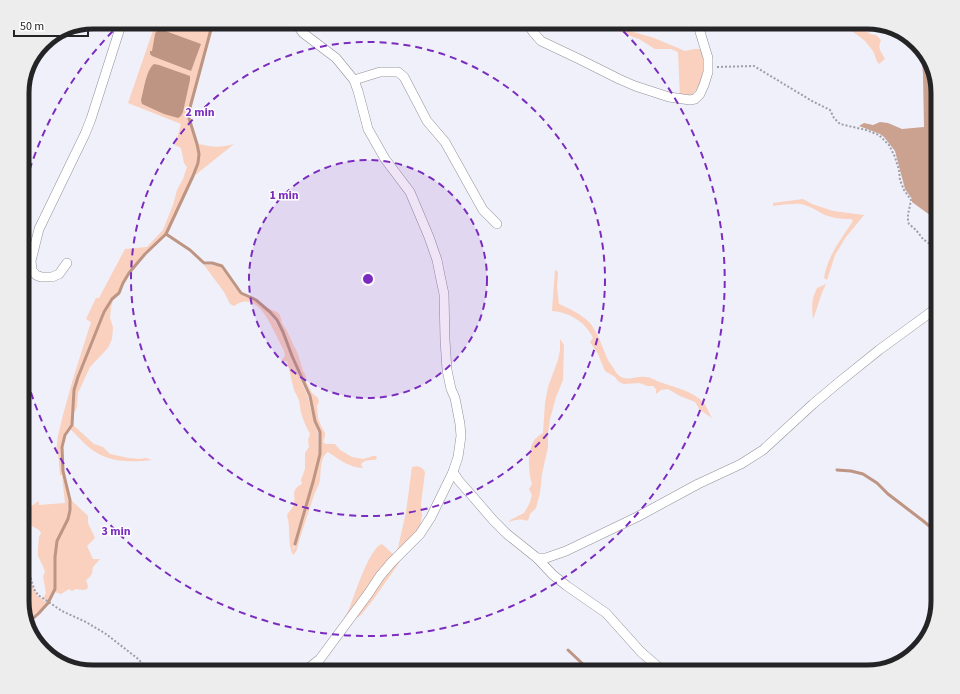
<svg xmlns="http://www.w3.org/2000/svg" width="960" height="694" font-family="'Source Sans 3',sans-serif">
<rect width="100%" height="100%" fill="#eff0f9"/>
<g fill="#fad0be" fill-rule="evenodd">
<path d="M156 22H212L187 115 196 144 198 155 197 163 193 175 165 234 145 253 128 273 122 283 118 292 111 299 103 312 77 377 73 389 71 424 65 435 62 447 63 471 69 500V510L68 519 56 541 54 557 55 589 48 602 43 598 46 593 43 576 45 572 43 566 38 556V550L39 537 41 533 39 530 32 526 22 516V512L39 501V505L65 503 62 475H60L58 453H56L58 436 63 415 73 379 91 322 86 319 96 298H99L125 249 147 247 163 230 173 205 177 190 183 179 187 167 184 163 181 148 175 145 181 124 128 103ZM159 65 152 108 142 104Z"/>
<path d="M601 22H613L623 29 654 38 685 51 694 49H699L702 50C704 63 705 79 696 90 694 92 692 95 689 96 686 97 683 97 680 97L678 52 671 49H655L639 39 623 33Z"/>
<path d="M840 22H851L864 29 870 34 876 35 881 40C877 49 881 51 885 59L879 64C875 59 876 58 874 53 872 49 868 45 866 42 858 34 848 30 840 22Z"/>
<path d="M198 144C213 147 219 148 234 144L194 176C199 163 200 158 198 144Z"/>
<path d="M803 199 812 204 833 211 864 215 846 237 835 255 827 280 824 278C827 257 841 239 853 221L851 219C841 219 830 218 821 213 815 209 809 206 801 204 793 203 782 205 773 206V203Z"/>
<path d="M204 265H212L221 267 240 294 255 301 269 313 275 321 282 333 291 357 308 397 311 410 318 433 319 454 312 482 294 543 293 551 296 544 304 519 321 454V432L316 421 311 396 293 356 284 332 278 320 267 308 277 312 280 315 282 323 287 331 292 342 298 354 303 371 305 374 306 377V382L312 393 318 398 319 402 317 406 318 418 321 426 325 433V436L323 442 326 444H335L340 450 352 457 363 459 373 456H376L377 458 375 460C370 460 364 460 361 464L363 468C350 468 339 459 328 452 320 456 321 472 320 480 319 485 316 490 314 495 309 510 304 526 299 541 297 547 298 551 293 555 287 543 291 527 287 515 289 511 293 508 294 504 296 495 290 490 302 484L301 480 305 469V453L309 447 308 440 310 434 305 424 301 413 299 400 294 390 287 361 282 362 281 361 285 356 284 351C282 346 279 342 277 337 269 321 256 290 234 306L230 304 224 292Z"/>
<path d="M555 270 558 272 557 287 559 304C570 309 581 314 590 323 598 333 602 346 607 358 608 361 610 363 612 366 615 370 616 374 621 377 629 381 637 376 645 377 650 377 653 379 657 381 672 387 688 389 701 400 706 404 709 413 712 418L700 410 695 402 680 396 668 389 661 390 656 394V389L653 386H647L640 383 624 384 619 382 615 377 605 371 598 354 590 342 593 338C586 322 569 312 552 311Z"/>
<path d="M826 284C820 295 818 307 813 319 812 305 811 301 817 288Z"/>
<polygon points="113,300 111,307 110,318 113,327 112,339 109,346 106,350 90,367 78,393 77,407 74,413 75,390 79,378 105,313"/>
<path d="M560 339 564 345 563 380 556 397 550 419 548 433V447L542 474 540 493 536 508 530 514 529 518 527 521C521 518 515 520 508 522L512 519 524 513 527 508 530 502 532 495 529 489 532 484C528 472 527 450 535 439 537 437 540 435 543 433L545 403 548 387 558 360 560 350Z"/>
<path d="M73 425 94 444 103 447 110 454 128 458 139 459 146 458 152 460C126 463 103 462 84 443 79 438 75 433 70 429Z"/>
<polygon points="417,466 422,468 425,472 421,504 422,515 419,533 399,552 398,548 406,512 412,467"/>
<path d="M71 500 88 516V523L95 538 87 546 93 559H100L93 567 92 573 90 577 86 580 88 586 87 589 83 590 76 589 72 591 69 589 61 594 55 592 56 589C56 575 53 554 58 541 59 537 62 534 64 530 69 520 71 511 71 500Z"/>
<path d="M382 544 395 556 379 576 367 593 319 658C310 665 301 672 289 672 294 670 299 669 304 667 318 659 342 624 349 609 355 595 369 548 382 544Z"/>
<polygon points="404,553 399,563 373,600 361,615 347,625 391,566"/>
<path d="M22 566C32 576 30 586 37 595 40 598 44 601 47 603L38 613 27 623 22 606Z"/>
</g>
<polygon fill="#cba18f" points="921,50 931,61 938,92 938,221 912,202 912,199 905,189 895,151 888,142 884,137 880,134 859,126 864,123 873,125 880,122 888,123 902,129 924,127 923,74"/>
<g fill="#be9482">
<polygon points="160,29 201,44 191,71 152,56 150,54 150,51 152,51 155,34 156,32"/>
<path d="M154 64 159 65 190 76V80L183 112 181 116 178 118 164 114 142 104 141 100C144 90 146 70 154 64Z"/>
</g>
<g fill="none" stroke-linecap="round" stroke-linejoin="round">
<g stroke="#be9482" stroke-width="3">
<polyline points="166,234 190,250 204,263 212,263 222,266 241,293 256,300 270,312 277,320 283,332 292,356 310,396 315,421 320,432 320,454 313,482 295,544"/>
<polyline points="837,470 851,471 863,474 877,483 888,494 922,520 938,533"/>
<polyline points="27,624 39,613 48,603 55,589 55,557 57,541 68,519 70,510 70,500 63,471 62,447 65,435 72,425 74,390 78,377 104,312 112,299 119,293 123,283 129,273 145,254 166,234 193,176 198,163 199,154 197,144 188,115 213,22"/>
<polyline points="568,650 585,666 586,672"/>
</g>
<defs>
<g id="street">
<polyline points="296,22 298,26 303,33 336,58 354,80 358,91 368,129 385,159 410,192 429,237 437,260 440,275 444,294 445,340 447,370 451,389 455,398 460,424 461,436 458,457 453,472 431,517 420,534 391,563 380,576 368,594 320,659 310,667 298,672"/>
<polyline points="526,22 534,33 541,41 579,59 619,79 635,86 669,97 690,100 695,99 700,94 704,85 708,72 708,58 697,22"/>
<polyline points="354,80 380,72 398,72 404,77 427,121 445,142 483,210 497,224"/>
<polyline points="67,263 59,274 52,277 41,277 36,275 32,270 31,261 39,229 85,134 91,119 122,22"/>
<polyline points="453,472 459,481 474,498 493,520 507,534 537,558 553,575 567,586 606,613 641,652 664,672"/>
<polyline points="537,558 546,558 566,551 637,517 698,484 741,464 763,450 813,404 838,383 879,350 931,312 938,305"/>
</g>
</defs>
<use href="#street" stroke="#909099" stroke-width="10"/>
<g stroke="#9d9ea5" stroke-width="2" stroke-dasharray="2 2" stroke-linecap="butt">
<polyline points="717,67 754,66 812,101 830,110 834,118 840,124 866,130 879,135 889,145 895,157 899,170 900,180 904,190 911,200 908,215 908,221 909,224 916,230 923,239 938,250"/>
<polyline points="22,565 29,572 34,589 38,595 62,611 86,622 106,634 137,658 151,672"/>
<polyline points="103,672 109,671 111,672"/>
</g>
<use href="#street" stroke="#fff" stroke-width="9"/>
</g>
<circle cx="368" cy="279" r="119" fill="#7b2cbf" fill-opacity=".12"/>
<g fill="none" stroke="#7b2cbf" stroke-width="2" stroke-dasharray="7 5">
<circle cx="368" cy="279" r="119"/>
<circle cx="368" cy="279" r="237"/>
<path d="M23 193A356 356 0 0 1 121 23M615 23A356 356 0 1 1 23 365"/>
</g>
<path d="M0 0H960V694H0ZM93 29H867A64 64 0 0 1 931 93V601A64 64 0 0 1 867 665H93A64 64 0 0 1 29 601V93A64 64 0 0 1 93 29Z" fill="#ededed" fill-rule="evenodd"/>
<path fill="none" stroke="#242427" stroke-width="5" d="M93 29H867A64 64 0 0 1 931 93V601A64 64 0 0 1 867 665H93A64 64 0 0 1 29 601V93A64 64 0 0 1 93 29Z"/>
<circle cx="368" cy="279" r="6" fill="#7b2cbf" stroke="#fefefe" stroke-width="2"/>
<g font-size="12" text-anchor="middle" font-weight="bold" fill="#7b2cbf" stroke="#fefefe" stroke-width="3" stroke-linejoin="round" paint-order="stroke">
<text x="200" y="116">2 min</text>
<text x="284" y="199">1 min</text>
<text x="116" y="535">3 min</text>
</g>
<path d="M14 30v6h74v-6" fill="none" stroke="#242427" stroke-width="2"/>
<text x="20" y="30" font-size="12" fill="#242427" stroke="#fefefe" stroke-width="3" paint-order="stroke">50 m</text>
</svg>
